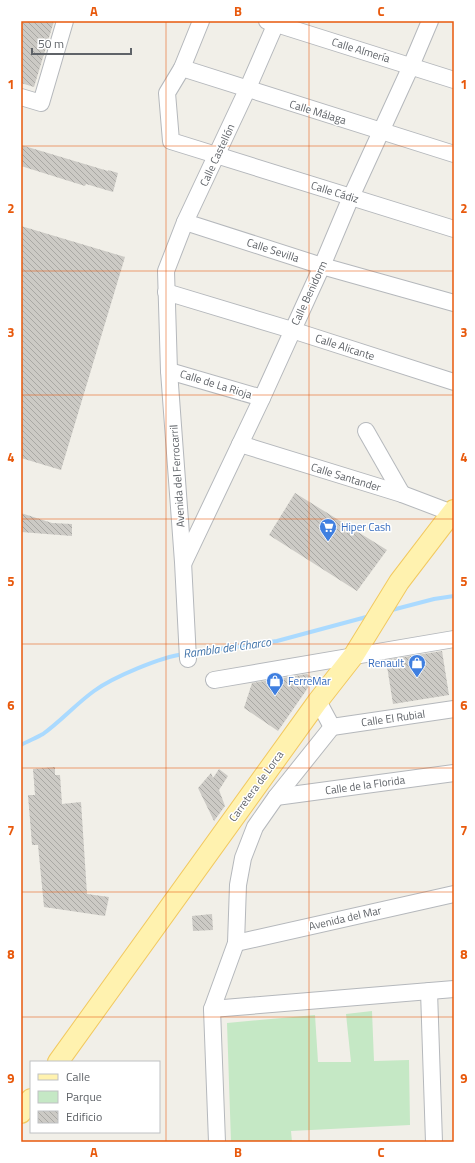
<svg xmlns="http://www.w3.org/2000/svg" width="475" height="1163" font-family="'Titillium Web',sans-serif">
<defs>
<pattern id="building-back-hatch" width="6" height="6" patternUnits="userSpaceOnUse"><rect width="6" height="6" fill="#cccac5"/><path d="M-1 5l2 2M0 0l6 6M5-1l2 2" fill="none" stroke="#a9a8a4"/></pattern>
</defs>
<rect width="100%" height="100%" fill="#f1efe8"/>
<polygon fill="#c5e8c5" points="372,1011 374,1061 409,1060 410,1125 291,1131 292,1142 231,1142 227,1023 315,1015 318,1062 351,1062 346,1014"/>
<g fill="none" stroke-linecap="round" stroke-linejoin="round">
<g stroke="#aadaff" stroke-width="4">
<polyline points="388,611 434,599 454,596"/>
<polyline points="191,653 277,641 370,616"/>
<path d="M21 745C28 741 36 738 43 734 61 721 76 704 94 691 113 677 161 657 184 654"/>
</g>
</g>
<g fill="url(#building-back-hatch)">
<polygon points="21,21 54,21 34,87 21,83"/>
<polygon points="21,145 108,171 108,170 118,173 113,192 86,184 85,186 21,166"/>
<polygon points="21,226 125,257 61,470 21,458"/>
<polygon points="295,493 387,550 357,591 269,535"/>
<polygon points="21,513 52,523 72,524 72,536 21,532"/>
<polygon points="442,651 449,695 393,704 386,660"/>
<polygon points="307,674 314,679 278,731 244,708 252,683"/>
<polygon points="55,767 55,775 60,775 62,804 81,802 87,894 109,897 105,916 44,907 38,845 32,845 28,795 35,795 33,769"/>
<polygon points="219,769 228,776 219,790 225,806 214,821 198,788 211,773 213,778"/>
<polygon points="212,914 213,930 193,931 192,916"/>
</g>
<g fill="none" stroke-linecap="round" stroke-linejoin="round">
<defs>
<g id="minor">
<polyline points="201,21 182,68 167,93 171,141 454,229"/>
<polyline points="267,21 454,80"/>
<polyline points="182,68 454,154"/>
<polyline points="21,97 41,103 65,21"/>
<polyline points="185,222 322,266 454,303"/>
<polyline points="166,292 292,330 454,382"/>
<polyline points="169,371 262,398"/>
<polyline points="366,431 402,494"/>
<polyline points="240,444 402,494 452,513"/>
<polyline points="184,562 262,398 322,266 351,197 411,66 430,21"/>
<polyline points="188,659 183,562 169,371 166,271 185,222 247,90 277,21"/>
<polyline points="214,680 454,639"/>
<polyline points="318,701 332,727"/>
<polyline points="332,727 454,709"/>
<polyline points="276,797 454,773"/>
<polyline points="236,943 454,894"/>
<polyline points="429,991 434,1142"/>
<polyline points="212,1009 454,989"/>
<polyline points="217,1142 212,1009 236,943 238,885 243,858 255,827 276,797 332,727"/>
</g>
<g id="major">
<polyline points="58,1062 318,701 354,655 399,582 454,510"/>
<polyline points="21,1113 31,1099"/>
</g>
</defs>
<use href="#minor" stroke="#b5b8bc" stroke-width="18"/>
<use href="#major" stroke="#f2c960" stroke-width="22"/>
<use href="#minor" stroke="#fff" stroke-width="16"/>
<use href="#major" stroke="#fff2af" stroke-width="20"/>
</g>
<path fill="none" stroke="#e8590c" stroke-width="1" stroke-opacity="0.55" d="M166 21V1142M309 21V1142M21 146H454M21 271H454M21 395H454M21 519H454M21 644H454M21 768H454M21 892H454M21 1017H454"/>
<defs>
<symbol id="supermarket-pin" viewBox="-11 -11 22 30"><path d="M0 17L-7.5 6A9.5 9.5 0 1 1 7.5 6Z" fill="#3f7fe0" stroke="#fff"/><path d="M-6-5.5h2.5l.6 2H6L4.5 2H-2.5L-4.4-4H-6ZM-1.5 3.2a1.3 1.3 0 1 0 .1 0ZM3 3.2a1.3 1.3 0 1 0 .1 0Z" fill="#fff"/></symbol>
<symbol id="shop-pin" viewBox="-11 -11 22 30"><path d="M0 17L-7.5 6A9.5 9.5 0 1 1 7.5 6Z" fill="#3f7fe0" stroke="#fff"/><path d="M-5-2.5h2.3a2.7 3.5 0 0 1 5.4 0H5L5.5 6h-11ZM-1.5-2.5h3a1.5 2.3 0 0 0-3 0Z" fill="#fff"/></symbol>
</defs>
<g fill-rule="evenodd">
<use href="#supermarket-pin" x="318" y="517" width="20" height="27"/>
<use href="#shop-pin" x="407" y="653" width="20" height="27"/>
<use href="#shop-pin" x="265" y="671" width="20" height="27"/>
</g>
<g text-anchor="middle" stroke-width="3" stroke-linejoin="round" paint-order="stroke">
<g font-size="11" fill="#5f6368" stroke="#fff">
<text transform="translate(361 50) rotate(17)" y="4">Calle Almería</text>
<text transform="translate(318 112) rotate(17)" y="4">Calle Málaga</text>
<text transform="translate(217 155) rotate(-65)" y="4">Calle Castellón</text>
<text transform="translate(335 192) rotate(17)" y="4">Calle Cádiz</text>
<text transform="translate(273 250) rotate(18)" y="4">Calle Sevilla</text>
<text transform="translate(309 293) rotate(-65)" y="4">Calle Benidorm</text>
<text transform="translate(345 347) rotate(18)" y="4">Calle Alicante</text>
<text transform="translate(216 384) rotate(17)" y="4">Calle de La Rioja</text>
<text transform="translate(177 476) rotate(-94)" y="4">Avenida del Ferrocarril</text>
<text transform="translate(346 477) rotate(17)" y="4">Calle Santander</text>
<text transform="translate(393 718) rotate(-8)" y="4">Calle El Rubial</text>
<text transform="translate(365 785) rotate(-8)" y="4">Calle de la Florida</text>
<text transform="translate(256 786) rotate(-54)" y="4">Carretera de Lorca</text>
<text transform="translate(345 918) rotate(-13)" y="4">Avenida del Mar</text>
</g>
<g font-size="11" fill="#366cbe" stroke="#fff" text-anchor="start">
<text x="341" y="531">Hiper Cash</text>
<text x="404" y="667" text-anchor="end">Renault</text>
<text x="288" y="685">FerreMar</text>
</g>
<g font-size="12" font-style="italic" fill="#4174aa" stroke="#fff">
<text transform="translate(227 648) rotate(-8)" y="4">Rambla del Charco</text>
</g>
</g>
<rect width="475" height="1163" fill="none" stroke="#ffffff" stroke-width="44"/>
<rect x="30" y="1061" width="130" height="72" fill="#ffffff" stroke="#bfc1c3"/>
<rect x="38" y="1074" width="20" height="6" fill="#fff2af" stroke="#bfc1c3"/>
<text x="66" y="1081" font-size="12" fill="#5f6368">Calle</text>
<rect x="38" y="1091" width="20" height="12" fill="#c5e8c5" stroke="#bfc1c3"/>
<text x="66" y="1101" font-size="12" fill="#5f6368">Parque</text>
<rect x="38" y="1111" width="20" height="12" fill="url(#building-back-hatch)" stroke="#bfc1c3"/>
<text x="66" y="1121" font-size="12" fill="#5f6368">Edificio</text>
<path d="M32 48v6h99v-6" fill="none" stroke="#5f6368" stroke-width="2"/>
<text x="38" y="48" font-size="12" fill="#5f6368" stroke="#ffffff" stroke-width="3" paint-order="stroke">50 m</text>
<rect x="22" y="22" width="431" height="1119" fill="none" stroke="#e8590c" stroke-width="1.5"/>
<g font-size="13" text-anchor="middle" font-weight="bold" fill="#e8590c">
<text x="94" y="16">A</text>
<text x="238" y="16">B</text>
<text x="381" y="16">C</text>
<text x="11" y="89">1</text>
<text x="464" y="89">1</text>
<text x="11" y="213">2</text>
<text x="464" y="213">2</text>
<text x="11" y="337">3</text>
<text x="464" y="337">3</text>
<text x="11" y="462">4</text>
<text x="464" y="462">4</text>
<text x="11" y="586">5</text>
<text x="464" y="586">5</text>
<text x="11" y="710">6</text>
<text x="464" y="710">6</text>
<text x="11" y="835">7</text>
<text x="464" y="835">7</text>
<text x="11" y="959">8</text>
<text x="464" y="959">8</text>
<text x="11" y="1083">9</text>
<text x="464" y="1083">9</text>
<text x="94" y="1157">A</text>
<text x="238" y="1157">B</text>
<text x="381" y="1157">C</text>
</g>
</svg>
